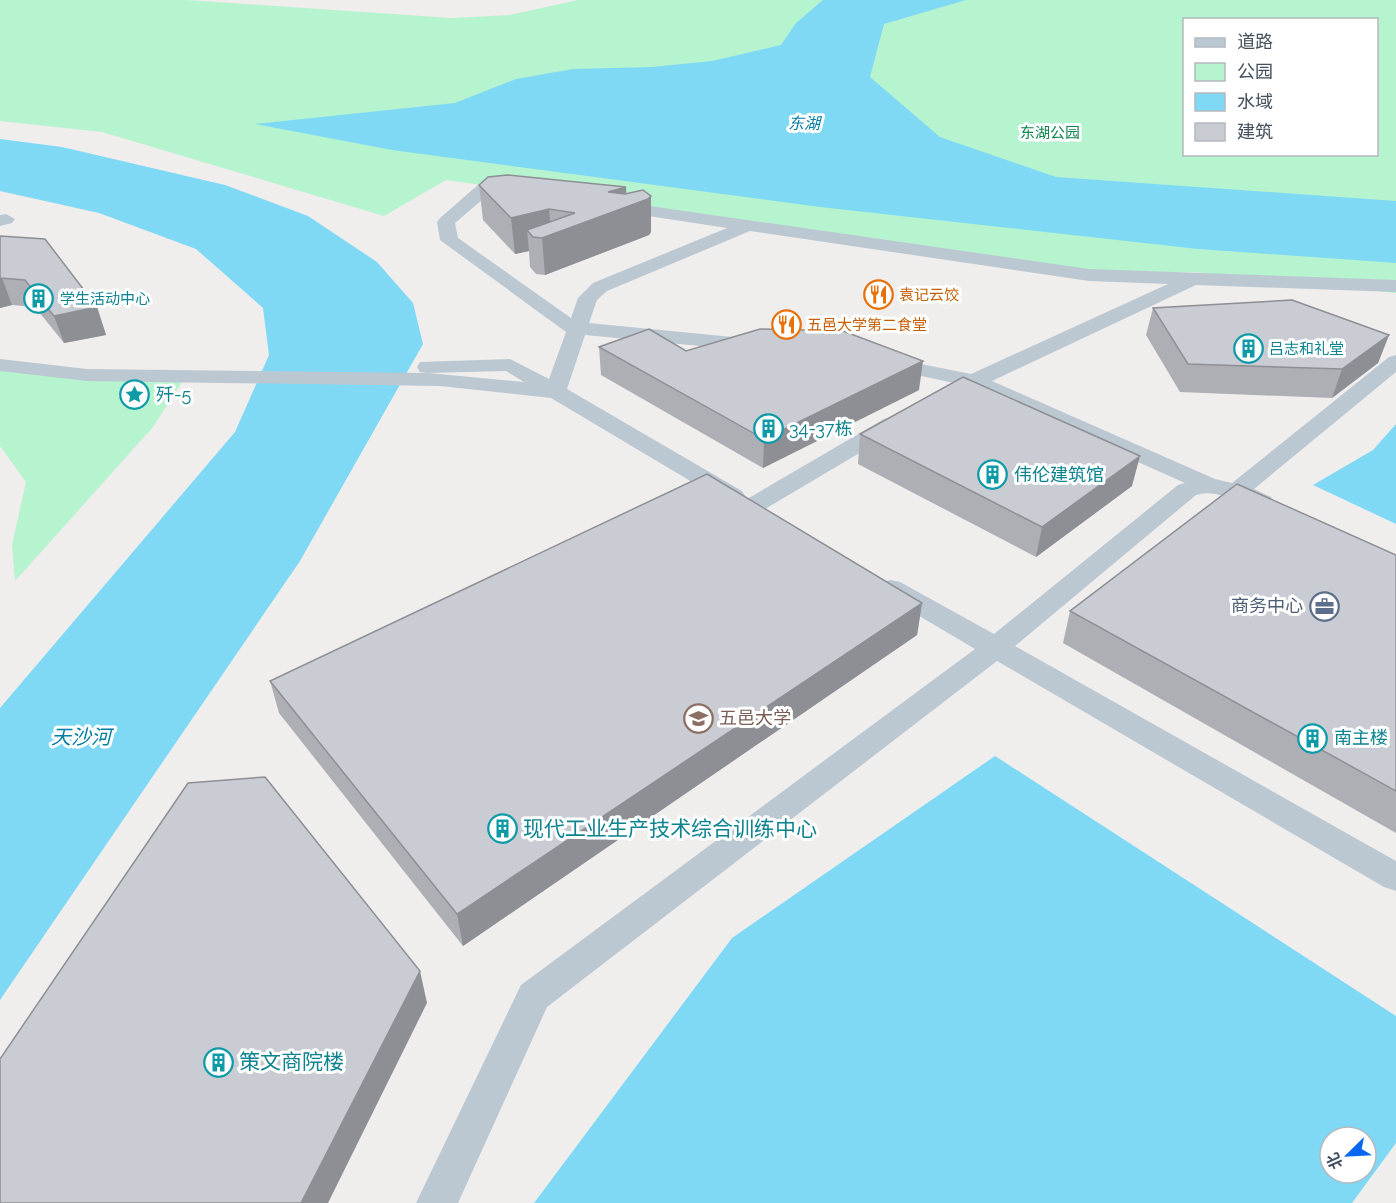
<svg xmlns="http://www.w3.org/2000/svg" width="1396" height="1203" font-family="Raleway,'Noto Sans SC',sans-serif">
<rect width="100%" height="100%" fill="#f0eded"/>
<g fill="#b6f3cf" fill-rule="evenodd">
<path d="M0 0H187L451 18 510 15 578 0H1396V293L1194 272 1090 273 446 180 384 216 102 132 0 121ZM1184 20H1376V154H1184Z"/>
<polygon points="0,371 187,374 153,427 15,581 12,545 26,482 0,446"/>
</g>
<g fill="#7fd9f5" fill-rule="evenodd">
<polygon points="823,0 966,0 884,24 870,77 940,137 1056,177 1396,201 1396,263 1198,249 820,207 392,150 255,124 455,103 516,79 573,69 652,67 712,61 781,45 796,23"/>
<polygon points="0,139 62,147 225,185 308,216 377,262 413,303 423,344 300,561 0,1000 0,708 235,432 269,355 263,308 196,249 99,213 0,191"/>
<polygon points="1396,424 1396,524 1313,485 1373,450"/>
<path d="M995 756 1396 1016V1143L1352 1203H534L732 938ZM1330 1137H1366V1173H1330Z"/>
</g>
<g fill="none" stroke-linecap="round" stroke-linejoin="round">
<g fill="#bcc8d1" fill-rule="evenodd">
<path d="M485 183 514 187 522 192 514 197 489 194 455 223 458 238 571 318 578 298 593 283 727 228 609 210 606 206 615 201 1089 269 1396 280V292L1196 285 992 381 1215 479 1232 483 1389 357 1396 355V372L1254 489 1271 497 1274 502 1271 507C1245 514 1225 486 1196 495L1015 646 1396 861V891L1384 887 997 661 547 1007 458 1203H416L521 985 975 649 882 594 878 588 882 582 891 580 900 582 994 634 1178 485 1185 483 974 389 963 393 955 391 952 386 954 383 879 367 875 363 879 359 886 357 971 374 1168 284 1089 281 750 231 607 291 597 300 589 323 753 339 760 341 763 345 760 349 753 351 585 335 567 389 742 491 745 496 742 501 733 503 724 501 551 398 440 386 87 381 0 371V359L87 369 428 373 420 372 417 367 420 362 510 359 549 379 566 332 440 240 437 222 440 218 479 184ZM506 371 524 382 428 373Z"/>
<polygon points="6,214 15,219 12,223 0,226 0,215"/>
<polygon points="892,417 900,419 903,424 900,429 760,512 751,514 742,512 739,507 742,502 884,419"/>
</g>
</g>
<g fill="#adafb5">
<polygon points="479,185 651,196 651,232 649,235 545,275 536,274 530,267 529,251 515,254 483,220"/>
<polygon points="0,236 97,307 106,335 64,343 35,307 12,305 0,308"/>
<polygon points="1153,308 1389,335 1378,363 1332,398 1180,392 1146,335"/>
<polygon points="599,347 686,351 919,390 763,468 601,375"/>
<polygon points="860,434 1132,486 1036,557 858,464"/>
<polygon points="1396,555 1396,833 1063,643 1070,611"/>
<polygon points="922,603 917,635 463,946 279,713 270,681"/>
</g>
<g fill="#8d8f94">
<polygon points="626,187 627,207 651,196 651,232 649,235 545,275 542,238 527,230 529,251 515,254 511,218 549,209 551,234 608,192"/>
<polygon points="0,278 2,278 12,305 0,308"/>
<polygon points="97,307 106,335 64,343 54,316"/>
<polygon points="1389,335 1378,363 1332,398 1342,369"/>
<polygon points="923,361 919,390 763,468 764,439"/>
<polygon points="1140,456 1132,486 1036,557 1042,527"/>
<polygon points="922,603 917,635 463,946 457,914"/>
<polygon points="420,971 427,1003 328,1203 301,1203"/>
</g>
<g fill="#c9ccd3" stroke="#8d8f94" stroke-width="1.5">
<polygon points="507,175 626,187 608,192 625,194 643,190 651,196 648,199 542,238 533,237 527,230 575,213 549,209 511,218 479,185 488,177"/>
<polygon points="0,236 45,239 97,307 54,316 25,280 0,278"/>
<polygon points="1292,300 1389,335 1342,369 1188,364 1153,308"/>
<polygon points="649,329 686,351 760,329 843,331 923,361 764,439 599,347"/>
<polygon points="963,377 1140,456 1042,527 860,434"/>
<polygon points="707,474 922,603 457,914 270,681"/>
<polygon points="1237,484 1396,555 1396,791 1070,611"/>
<polygon points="265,777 420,971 301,1203 0,1203 0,1059 188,783"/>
</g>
<defs>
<symbol id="restaurant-ring" viewBox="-11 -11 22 22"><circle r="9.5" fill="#fff" stroke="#e8710a" stroke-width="1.5"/><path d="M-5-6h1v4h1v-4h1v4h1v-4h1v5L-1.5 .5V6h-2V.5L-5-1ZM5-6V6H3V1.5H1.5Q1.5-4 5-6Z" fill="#e8710a"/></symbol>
<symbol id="building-ring" viewBox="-11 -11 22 22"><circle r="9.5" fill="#fff" stroke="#0f9aa8" stroke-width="1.5"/><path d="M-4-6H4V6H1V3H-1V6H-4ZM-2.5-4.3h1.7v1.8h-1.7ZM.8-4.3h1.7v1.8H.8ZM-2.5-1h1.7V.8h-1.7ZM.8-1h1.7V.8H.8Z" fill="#0f9aa8"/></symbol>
<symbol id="sight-ring" viewBox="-11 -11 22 22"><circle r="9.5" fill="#fff" stroke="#0f9aa8" stroke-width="1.5"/><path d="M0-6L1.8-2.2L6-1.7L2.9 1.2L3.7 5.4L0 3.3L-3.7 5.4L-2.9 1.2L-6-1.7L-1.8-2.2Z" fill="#0f9aa8"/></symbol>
<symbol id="office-ring" viewBox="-11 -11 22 22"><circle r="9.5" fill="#fff" stroke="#5c6f8a" stroke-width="1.5"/><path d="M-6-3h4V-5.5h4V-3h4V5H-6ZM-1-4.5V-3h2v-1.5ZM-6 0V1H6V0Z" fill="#5c6f8a"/></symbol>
<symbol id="university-ring" viewBox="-11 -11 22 22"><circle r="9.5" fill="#fff" stroke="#8d6e63" stroke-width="1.5"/><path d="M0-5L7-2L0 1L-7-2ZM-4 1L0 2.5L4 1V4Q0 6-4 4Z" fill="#8d6e63"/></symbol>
</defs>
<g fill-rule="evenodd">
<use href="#restaurant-ring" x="862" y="278" width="33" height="33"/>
<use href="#building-ring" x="22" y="282" width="33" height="33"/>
<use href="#restaurant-ring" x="770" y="308" width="33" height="33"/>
<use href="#building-ring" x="1232" y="332" width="33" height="33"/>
<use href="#sight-ring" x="118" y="378" width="33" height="33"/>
<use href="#building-ring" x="752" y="412" width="33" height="33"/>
<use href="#building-ring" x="976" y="458" width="33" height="33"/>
<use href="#office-ring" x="1308" y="590" width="33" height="33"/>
<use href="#university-ring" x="682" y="702" width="33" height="33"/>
<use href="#building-ring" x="1296" y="722" width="33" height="33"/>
<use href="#building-ring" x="486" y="812" width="33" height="33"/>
<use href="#building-ring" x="202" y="1046" width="33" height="33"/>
</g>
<g text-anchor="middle" stroke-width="6" stroke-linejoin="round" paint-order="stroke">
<g font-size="15" fill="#0d854c" stroke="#fff">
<text x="1050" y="138">东湖公园</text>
</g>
<g font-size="15" fill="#c56008" stroke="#fff" text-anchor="start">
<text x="899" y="300">袁记云饺</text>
<text x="807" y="330">五邑大学第二食堂</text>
</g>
<g font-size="15" fill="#0d838f" stroke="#fff" text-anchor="start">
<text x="60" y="304">学生活动中心</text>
<text x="1269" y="354">吕志和礼堂</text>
</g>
<g font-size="16" font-style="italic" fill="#027da4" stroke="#fff">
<text x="804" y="129">东湖</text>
</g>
<g font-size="18" fill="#0d838f" stroke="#fff" text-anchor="start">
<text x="156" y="401">歼-5</text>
<text x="789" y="435">34-37栋</text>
<text x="1014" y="481">伟伦建筑馆</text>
<text x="1334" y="744">南主楼</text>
</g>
<g font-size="18" fill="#4e5e75" stroke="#fff" text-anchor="end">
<text x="1303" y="612">商务中心</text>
</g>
<g font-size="18" fill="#785e54" stroke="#fff" text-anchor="start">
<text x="719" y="724">五邑大学</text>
</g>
<g font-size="20" font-style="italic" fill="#027da4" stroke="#fff">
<text x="81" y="744">天沙河</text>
</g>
<g font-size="21" fill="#0d838f" stroke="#fff" text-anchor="start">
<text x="523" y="836">现代工业生产技术综合训练中心</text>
<text x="239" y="1069">策文商院楼</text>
</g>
</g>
<rect x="1183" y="18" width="195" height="138" fill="#ffffff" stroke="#b4b9be" stroke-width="1.5"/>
<rect x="1195" y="38" width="30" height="9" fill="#bcc8d1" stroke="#b4b9be" stroke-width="1.5"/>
<text x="1237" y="48" font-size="18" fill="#44505d">道路</text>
<rect x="1195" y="63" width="30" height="18" fill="#b6f3cf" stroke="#b4b9be" stroke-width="1.5"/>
<text x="1237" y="78" font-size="18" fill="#44505d">公园</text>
<rect x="1195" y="93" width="30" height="18" fill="#7fd9f5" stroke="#b4b9be" stroke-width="1.5"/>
<text x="1237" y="108" font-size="18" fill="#44505d">水域</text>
<rect x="1195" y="123" width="30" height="18" fill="#c9ccd3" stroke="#b4b9be" stroke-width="1.5"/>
<text x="1237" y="138" font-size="18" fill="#44505d">建筑</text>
<g transform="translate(1348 1155) rotate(246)"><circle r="28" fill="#ffffff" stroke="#b4b9be" stroke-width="1.5"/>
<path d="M0-4.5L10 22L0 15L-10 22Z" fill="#0767f1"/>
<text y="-9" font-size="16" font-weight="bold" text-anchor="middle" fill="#44505d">北</text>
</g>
</svg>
